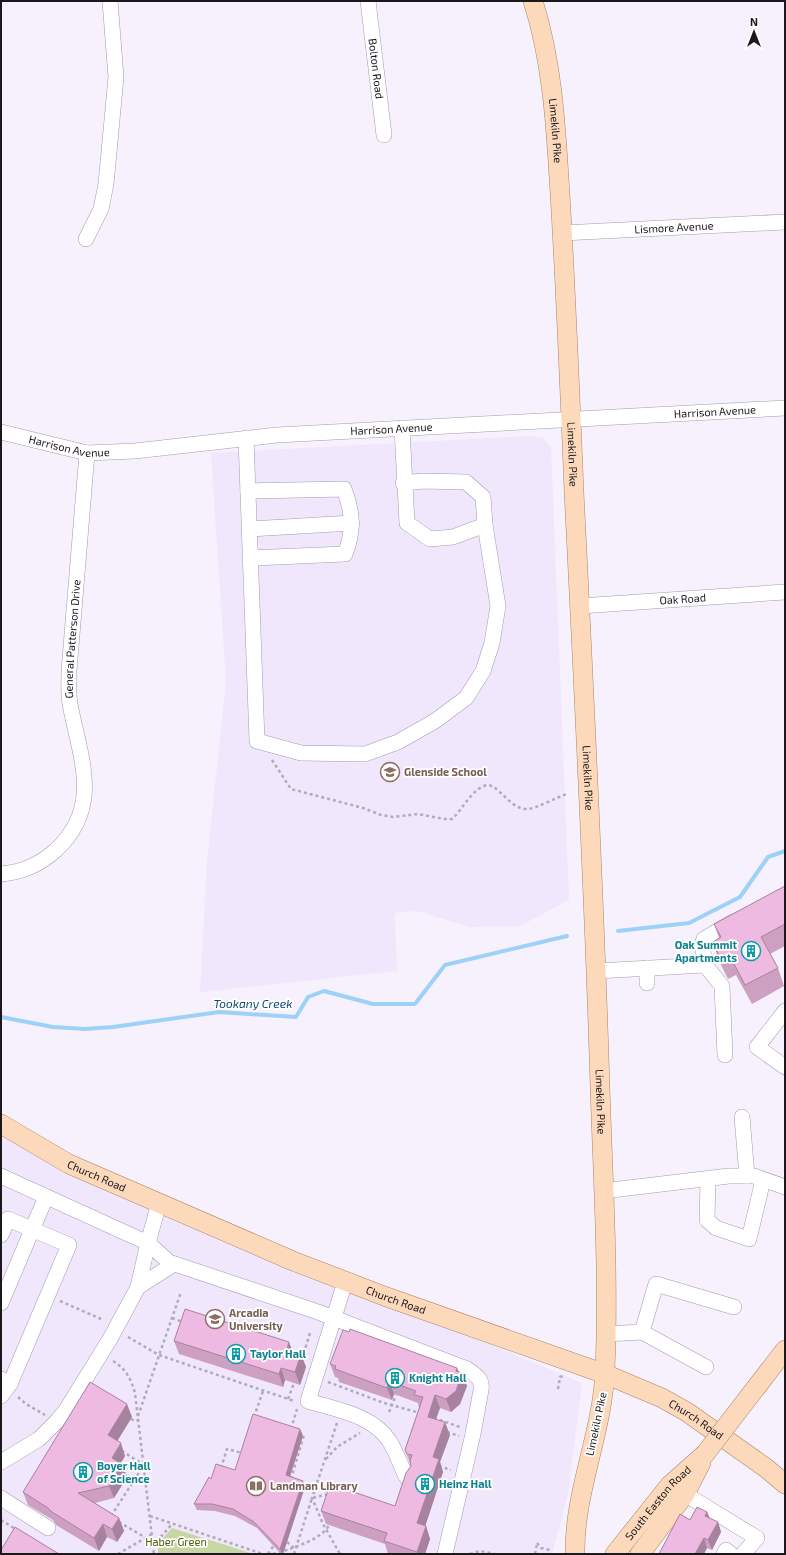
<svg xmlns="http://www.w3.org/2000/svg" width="786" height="1555" font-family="'Exo 2',sans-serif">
<rect width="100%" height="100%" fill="#f6f1fd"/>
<g fill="#f0e7fc">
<polygon points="529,436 543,438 551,447 569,900 520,926 471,927 417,911 395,913 397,971 200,992 207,863 226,681 211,453"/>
<polygon points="1,1125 293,1261 582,1383 568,1494 552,1554 1,1554"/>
</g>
<polygon fill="#c7d7a4" points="172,1528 254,1554 158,1554 158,1544"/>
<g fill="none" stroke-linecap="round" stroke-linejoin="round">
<g stroke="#9dd1f8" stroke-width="4">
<polyline points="618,931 689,923 740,897 768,857 785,851"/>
<polyline points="1,1017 53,1027 85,1029 113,1027 219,1012 296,1017 308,997 324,991 373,1004 415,1004 445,965 567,936"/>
</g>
<defs>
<g id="minor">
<path id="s1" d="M368 1 384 135"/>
<path id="s2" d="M562 233 785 222"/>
<polyline points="86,239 101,209 106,184 116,77 110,1"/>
<polyline points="402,428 407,523 430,539 453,537 485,525 483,497 466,482 423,481 403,483"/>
<path id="s3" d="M1 432 87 453 135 451 277 435 785 408"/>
<polyline points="246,438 257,741 301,753 365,754 398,742 435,721 466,698 483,671 492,643 498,606 485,525"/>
<path d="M248 491 344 489C353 512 354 531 345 554L251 558"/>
<polyline points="250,529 352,523"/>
<path id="s4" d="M580 606 785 592"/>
<path id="s5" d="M1 874C23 872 39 865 56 850 103 806 80 758 70 704 68 693 69 682 69 671L87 453"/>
<polyline points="647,968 647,983"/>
<polyline points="597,971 705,965"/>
<polyline points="785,1011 757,1047 785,1067"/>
<polyline points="725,1055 722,986 705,965 702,944 704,939 733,922"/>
<polyline points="742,1117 747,1176"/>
<polyline points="1,1176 148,1243 159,1203"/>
<polyline points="708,1179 707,1220 716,1228 749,1239 763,1180"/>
<polyline points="603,1191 729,1176 754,1176 785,1187"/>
<polyline points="1,1235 8,1219 69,1245 10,1384 1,1379"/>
<path d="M148 1243 169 1262 318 1312 467 1369C476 1375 483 1379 481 1390L473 1434 445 1554"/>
<path d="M345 1282 308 1401C337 1410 373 1415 390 1442 397 1453 401 1467 407 1478"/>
<polyline points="138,1287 174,1264"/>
<polyline points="1,1303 46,1197"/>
<polyline points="642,1332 706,1367"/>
<polyline points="606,1334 642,1332 656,1284 734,1307"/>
<polyline points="1,1396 10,1384"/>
<polyline points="1,1462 39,1439 57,1421 66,1410 110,1339 138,1287 148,1243"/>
<polyline points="685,1494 757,1538 743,1554"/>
<polyline points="1,1498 48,1528"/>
<polyline points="724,1554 726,1550 731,1554"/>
</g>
<g id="major">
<path id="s6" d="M533 1C553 64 556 129 560 194 566 293 570 393 574 492 584 690 594 888 600 1087 603 1181 609 1275 605 1369 603 1432 574 1491 575 1554"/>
<path id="s7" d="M1 1124 69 1164 293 1261 384 1296 605 1374 662 1398 687 1412 766 1468 785 1484"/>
<polyline points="731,1420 785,1350"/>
<path id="s8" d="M615 1554 670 1485 705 1454"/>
<polyline points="640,1554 685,1494 701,1463"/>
</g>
</defs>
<use href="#minor" stroke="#a39bad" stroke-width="16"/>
<use href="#major" stroke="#ac8466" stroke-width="20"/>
<g stroke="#b0acb6" stroke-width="2.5" stroke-dasharray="3 3" stroke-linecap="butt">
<path d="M272 760 291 789 363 808 381 815 393 817 418 814 444 819H452C463 809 470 792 484 786 497 780 508 809 527 809 536 809 557 797 567 794"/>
<polyline points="60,1301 101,1319"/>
<polyline points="172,1318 183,1322"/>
<polyline points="128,1337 159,1355 294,1401"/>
<polyline points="302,1359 310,1333"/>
<path d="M113 1361C126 1369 131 1379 135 1393L154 1554"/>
<polyline points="328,1382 384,1403 420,1413"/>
<polyline points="558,1389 560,1377 563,1376"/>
<polyline points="18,1397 26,1404 45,1415"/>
<polyline points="288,1399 294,1383"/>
<polyline points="389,1412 396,1395"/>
<polyline points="138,1416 181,1292"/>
<polyline points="254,1417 263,1391"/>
<polyline points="434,1418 460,1427"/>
<polyline points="131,1419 135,1421 139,1420"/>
<polyline points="337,1423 312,1498 323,1524 340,1554"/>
<polyline points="291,1429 297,1409"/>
<polyline points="447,1432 459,1436"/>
<polyline points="326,1459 337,1447 360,1433"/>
<polyline points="439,1466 451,1470"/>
<polyline points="221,1468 227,1449 242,1453"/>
<polyline points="291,1479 304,1435 300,1433"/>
<polyline points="111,1516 144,1465 122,1451"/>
<polyline points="150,1516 263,1554"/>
<polyline points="1,1520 17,1530"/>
<polyline points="119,1522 146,1538"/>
<polyline points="287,1542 294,1548"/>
<polyline points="537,1543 541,1548 550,1550"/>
<polyline points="153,1546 172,1524"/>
<polyline points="118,1554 152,1534"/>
<polyline points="268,1554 274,1545"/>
<path d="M273 1554C288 1550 322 1540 329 1525"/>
<polyline points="294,1554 312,1498 329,1494"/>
<polyline points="470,1554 480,1551 495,1554"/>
<polyline points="535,1554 537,1544"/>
</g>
<use href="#minor" stroke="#fff" stroke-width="15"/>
<use href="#major" stroke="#fdd9bb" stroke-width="19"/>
<defs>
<polyline id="major-bridge" points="705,1454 731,1420"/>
</defs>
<use href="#major-bridge" stroke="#ac8466" stroke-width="20" stroke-linecap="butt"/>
<use href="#major-bridge" stroke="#fdd9bb" stroke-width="19"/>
</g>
<g fill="#cda0c2">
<polygon points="785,886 785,946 770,954 778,968 784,986 752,1004 736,975 728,979 719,961 713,942 719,938 714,924"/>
<polygon points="174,1341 292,1351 301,1354 306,1367 300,1385 285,1380 283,1387 179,1354"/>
<polygon points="330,1364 459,1372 462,1373 467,1386 460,1404 451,1412 440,1408 436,1419 450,1435 440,1462 443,1472 425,1526 426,1526 430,1539 425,1554 388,1554 385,1544 326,1524 321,1511 395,1506 411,1466 405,1450 419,1408 418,1403 394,1394 392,1400 339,1382 338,1378 335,1377"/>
<polygon points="132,1417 117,1441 125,1456 121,1463 122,1464 127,1477 114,1498 95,1503 119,1518 124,1531 117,1542 107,1537 99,1551 56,1525 53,1520 28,1505 23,1492"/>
<polygon points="303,1436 290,1477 303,1481 305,1487 283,1554 281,1554 257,1528 235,1516 215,1511 197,1510 194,1504 211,1479 235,1470"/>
<polygon points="707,1512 710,1518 718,1522 721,1532 712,1550 707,1548 704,1554 659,1554"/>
</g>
<g fill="#a7829e">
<polygon points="289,1342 294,1355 287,1349"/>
<polygon points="301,1354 306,1367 300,1385 295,1372"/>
<polygon points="281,1368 285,1380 283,1387 279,1374"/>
<polygon points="457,1368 461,1377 462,1373 467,1386 460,1404 451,1412 446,1399"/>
<polygon points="389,1381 394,1394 392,1400 387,1388"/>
<polygon points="435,1395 440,1408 432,1430 428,1417"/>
<polygon points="127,1404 132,1417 113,1448 108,1435"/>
<polygon points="445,1422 450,1435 440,1462 443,1472 422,1536 417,1523 433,1457"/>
<polygon points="300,1429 303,1436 288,1482 286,1475"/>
<polygon points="121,1443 125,1456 116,1471 112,1458"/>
<polygon points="122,1464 127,1477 114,1498 109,1486"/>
<polygon points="303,1481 305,1487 283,1554 282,1554 280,1549"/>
<polygon points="707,1512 711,1522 705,1516"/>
<polygon points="119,1518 124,1531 117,1542 112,1529"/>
<polygon points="718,1522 721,1532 712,1550 708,1540"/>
<polygon points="103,1524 107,1537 99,1551 94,1538"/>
<polygon points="426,1526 430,1539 425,1554 417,1554 417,1552"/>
<polygon points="704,1538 707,1548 704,1554 695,1554"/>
</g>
<g fill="#eebae1" stroke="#a7829e">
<polygon points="785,886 785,924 761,937 778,968 745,985 730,956 721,960 713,942 721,937 714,924"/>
<polygon points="185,1309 289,1342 287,1349 301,1354 295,1372 281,1368 279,1374 174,1341"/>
<polygon points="350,1329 457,1368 456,1371 462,1373 456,1391 446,1399 435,1395 428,1417 445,1422 433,1457 439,1459 417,1523 426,1526 417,1552 384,1541 387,1533 321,1511 330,1484 395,1506 406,1473 411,1466 410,1461 412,1455 407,1454 405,1450 423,1397 414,1395 416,1391 389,1381 387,1388 335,1369 336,1366 330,1364 343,1330 349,1332"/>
<polygon points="90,1382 127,1404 108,1435 121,1443 112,1458 122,1464 109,1486 78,1493 119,1518 112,1529 103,1524 94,1538 52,1512 48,1508 23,1492"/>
<polygon points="253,1414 300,1429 286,1475 303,1481 280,1549 254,1522 233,1509 212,1504 194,1504 209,1477 211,1479 216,1464 235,1470"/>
<polygon points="697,1507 707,1512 705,1516 718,1522 708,1540 704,1538 695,1554 659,1554 680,1514 690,1520"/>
<polygon points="15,1527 59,1554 1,1554 1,1550"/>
</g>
<defs>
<symbol id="school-ring" viewBox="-11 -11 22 22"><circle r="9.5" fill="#fff" stroke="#8d6e63" stroke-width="1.5"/><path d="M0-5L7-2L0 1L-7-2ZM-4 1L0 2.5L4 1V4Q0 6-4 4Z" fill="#8d6e63"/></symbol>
<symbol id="building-ring" viewBox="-11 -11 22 22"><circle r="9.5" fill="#fff" stroke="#0f9aa8" stroke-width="1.5"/><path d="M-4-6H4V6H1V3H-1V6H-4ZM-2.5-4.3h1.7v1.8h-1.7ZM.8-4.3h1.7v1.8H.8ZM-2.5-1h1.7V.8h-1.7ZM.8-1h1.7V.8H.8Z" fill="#0f9aa8"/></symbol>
<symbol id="university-ring" viewBox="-11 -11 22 22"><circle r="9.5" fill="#fff" stroke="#8d6e63" stroke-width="1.5"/><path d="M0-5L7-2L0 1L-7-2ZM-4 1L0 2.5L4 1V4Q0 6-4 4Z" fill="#8d6e63"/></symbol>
<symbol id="library-ring" viewBox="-11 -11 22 22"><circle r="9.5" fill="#fff" stroke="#8d6e63" stroke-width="1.5"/><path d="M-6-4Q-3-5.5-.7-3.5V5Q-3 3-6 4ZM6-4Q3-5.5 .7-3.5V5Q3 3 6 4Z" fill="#8d6e63"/></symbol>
</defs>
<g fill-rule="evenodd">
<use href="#school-ring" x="379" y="761" width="22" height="22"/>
<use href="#building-ring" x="740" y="940" width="22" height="22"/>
<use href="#university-ring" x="204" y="1308" width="22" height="22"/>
<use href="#building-ring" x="225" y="1343" width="22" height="22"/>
<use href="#building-ring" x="384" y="1367" width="22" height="22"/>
<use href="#building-ring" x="72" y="1461" width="22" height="22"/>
<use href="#building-ring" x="414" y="1473" width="22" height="22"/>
<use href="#library-ring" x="245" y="1475" width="22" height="22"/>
</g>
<g text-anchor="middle" stroke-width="3.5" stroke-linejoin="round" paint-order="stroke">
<g font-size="11" fill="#1a171d" stroke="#fff">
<text dy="4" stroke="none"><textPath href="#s1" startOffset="68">Bolton Road</textPath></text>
<text dy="4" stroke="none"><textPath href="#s6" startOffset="132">Limekiln Pike</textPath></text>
<text dy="4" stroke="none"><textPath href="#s2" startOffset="112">Lismore Avenue</textPath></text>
<text dy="4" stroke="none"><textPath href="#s3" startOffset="718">Harrison Avenue</textPath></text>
<text dy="4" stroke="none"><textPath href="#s3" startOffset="394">Harrison Avenue</textPath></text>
<text dy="4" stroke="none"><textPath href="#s3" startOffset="70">Harrison Avenue</textPath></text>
<text dy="4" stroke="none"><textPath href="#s6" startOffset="456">Limekiln Pike</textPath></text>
<text dy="4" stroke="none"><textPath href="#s4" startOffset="103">Oak Road</textPath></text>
<text dy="4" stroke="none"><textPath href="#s5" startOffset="282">General Patterson Drive</textPath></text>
<text dy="4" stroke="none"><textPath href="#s6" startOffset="780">Limekiln Pike</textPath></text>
<text dy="4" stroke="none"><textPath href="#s6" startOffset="1104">Limekiln Pike</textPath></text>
<text dy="4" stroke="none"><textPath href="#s7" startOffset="109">Church Road</textPath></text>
<text dy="4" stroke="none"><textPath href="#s7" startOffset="433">Church Road</textPath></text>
<text dy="4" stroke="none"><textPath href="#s7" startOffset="757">Church Road</textPath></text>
<text transform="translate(596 1424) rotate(-78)" y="4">Limekiln Pike</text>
<text dy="4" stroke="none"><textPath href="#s8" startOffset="67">South Easton Road</textPath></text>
</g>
<g font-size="11" font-weight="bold" fill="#785e54" stroke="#fff" text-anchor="start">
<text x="404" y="776">Glenside School</text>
<text x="229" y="1317">Arcadia<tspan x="229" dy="13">University</tspan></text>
<text x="270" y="1490">Landman Library</text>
</g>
<g font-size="11" font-weight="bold" fill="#0d838f" stroke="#fff" text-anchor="start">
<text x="737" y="949" text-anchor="end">Oak Summit<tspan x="737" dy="13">Apartments</tspan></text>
<text x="250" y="1358">Taylor Hall</text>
<text x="409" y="1382">Knight Hall</text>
<text x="97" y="1470">Boyer Hall<tspan x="97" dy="13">of Science</tspan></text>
<text x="439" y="1488">Heinz Hall</text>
</g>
<g font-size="11" fill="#4c5f06" stroke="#fff">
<text x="176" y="1546">Haber Green</text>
</g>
<g font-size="12" font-style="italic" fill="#104c71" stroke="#fff">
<text x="253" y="1008">Tookany Creek</text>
</g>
</g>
<rect width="786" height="1555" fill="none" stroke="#1a171d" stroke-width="4"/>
<g transform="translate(754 32)" stroke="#ffffff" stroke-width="3" paint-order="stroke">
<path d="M0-3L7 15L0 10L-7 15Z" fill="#1a171d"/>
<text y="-6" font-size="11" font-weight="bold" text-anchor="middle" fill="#1a171d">N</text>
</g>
</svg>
